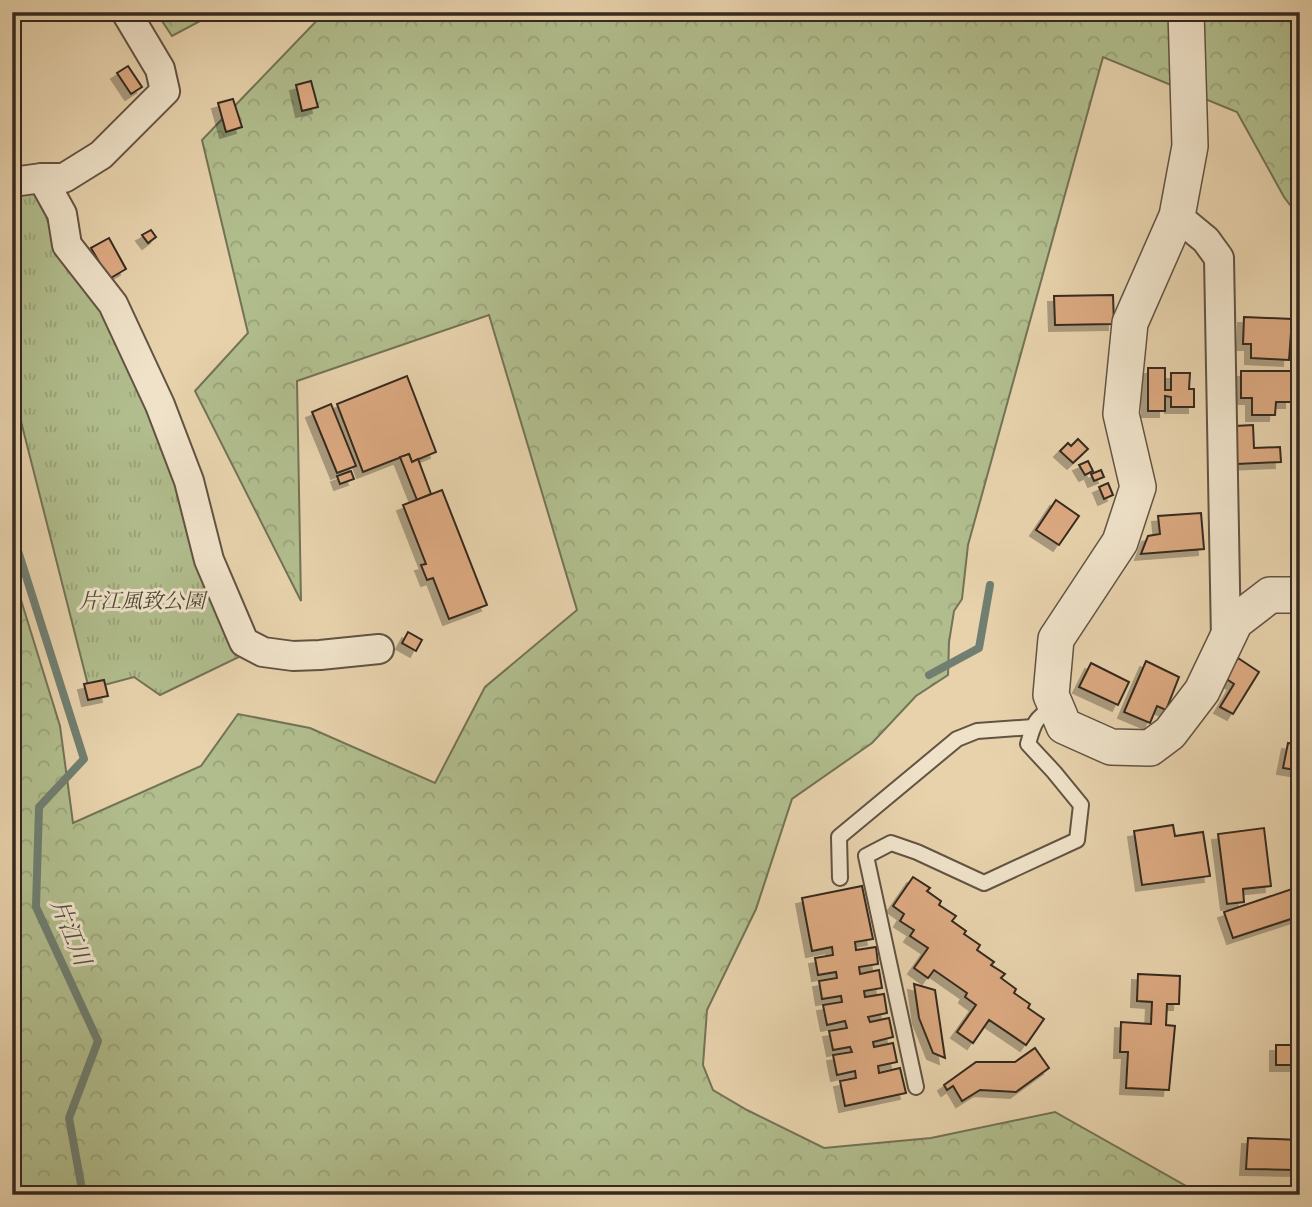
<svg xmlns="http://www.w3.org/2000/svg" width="1312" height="1207" font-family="'IM FELL English','Noto Serif JP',serif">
<defs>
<pattern id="forest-crowns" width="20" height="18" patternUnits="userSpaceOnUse" patternTransform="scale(1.75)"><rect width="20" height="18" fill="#b1bd8d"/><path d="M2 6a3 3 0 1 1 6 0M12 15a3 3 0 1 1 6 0" fill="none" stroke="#99a279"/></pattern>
<pattern id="park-tufts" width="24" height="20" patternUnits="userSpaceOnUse" patternTransform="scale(1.75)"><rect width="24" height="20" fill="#b1bd8d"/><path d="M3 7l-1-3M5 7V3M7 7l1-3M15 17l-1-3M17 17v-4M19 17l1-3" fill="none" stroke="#99a279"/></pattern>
<filter id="shadow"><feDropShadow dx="-6" dy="6" stdDeviation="0" flood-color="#0004"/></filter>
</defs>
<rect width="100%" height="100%" fill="#e7d2ac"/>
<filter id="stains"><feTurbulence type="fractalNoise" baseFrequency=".00286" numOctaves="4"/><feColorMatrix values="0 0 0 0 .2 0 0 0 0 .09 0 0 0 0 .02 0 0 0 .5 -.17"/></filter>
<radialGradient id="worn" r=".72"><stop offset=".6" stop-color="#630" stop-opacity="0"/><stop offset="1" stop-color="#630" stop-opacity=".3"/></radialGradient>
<g fill="url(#forest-crowns)" stroke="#737356" stroke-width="2">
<polygon points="156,12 217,12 172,36"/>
<polygon points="325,12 1300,12 1300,218 1284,197 1237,112 1103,57 968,545 962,599 954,611 949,642 948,675 916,696 872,743 792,799 756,909 707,1010 703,1065 713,1090 747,1110 824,1148 931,1138 1055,1112 1202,1195 12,1195 12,571 60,726 73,823 201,766 238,714 310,728 435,783 485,687 577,610 489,315 297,381 301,601 195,391 248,333 202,140"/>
</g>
<polygon fill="url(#park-tufts)" stroke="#737356" stroke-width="2" points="40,186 152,404 243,655 160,695 134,677 89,689 12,386 12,189"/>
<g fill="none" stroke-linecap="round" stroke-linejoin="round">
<g stroke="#707f71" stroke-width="8">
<polyline points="12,424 12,428"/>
<polyline points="12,532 84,759 39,807 36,907 98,1041 69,1118 83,1195"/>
<polyline points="929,675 979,648 990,585"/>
</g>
</g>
<g fill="#dca981" stroke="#35291f" stroke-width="2" filter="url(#shadow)">
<polygon points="128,66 142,87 131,94 117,73"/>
<polygon points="311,81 318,107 302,111 296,85"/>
<polygon points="233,99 242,127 226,132 218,103"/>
<polygon points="151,230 156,237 148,243 142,235"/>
<polygon points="109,238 126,269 109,279 91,248"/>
<polygon points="1113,295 1114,324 1055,325 1054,296"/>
<polygon points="1244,317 1292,319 1289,360 1251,358 1251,344 1243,344"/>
<polygon points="1148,368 1165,368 1165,390 1171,390 1171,373 1190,373 1189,389 1194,389 1194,407 1171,407 1171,397 1165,396 1165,411 1148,411"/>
<polygon points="1241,371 1300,371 1299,387 1291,386 1291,402 1276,402 1275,415 1252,415 1252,398 1241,398"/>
<polygon points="407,376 436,452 412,462 409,454 363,472 337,404"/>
<polygon points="331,404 356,466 337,473 312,412"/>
<polygon points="1253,425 1254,448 1280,447 1281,462 1237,464 1235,426"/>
<polygon points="1078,439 1088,449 1073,463 1060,451 1068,443 1071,446"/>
<polygon points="409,454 412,462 418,459 431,494 417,500 400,457"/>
<polygon points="1088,461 1093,471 1085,475 1079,465"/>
<polygon points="1101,470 1104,477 1094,481 1091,474"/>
<polygon points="351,471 354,479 340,484 337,476"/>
<polygon points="1108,483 1113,495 1104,499 1099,487"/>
<polygon points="442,490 487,605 449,619 433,578 427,580 421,565 426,564 403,505"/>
<polygon points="1056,500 1079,516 1059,545 1036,530"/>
<polygon points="1201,513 1204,549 1141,554 1148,536 1160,534 1158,516"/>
<polygon points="408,632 422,640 416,651 402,643"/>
<polygon points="1238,658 1259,672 1233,714 1220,707 1234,684 1225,678"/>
<polygon points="1146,661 1179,677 1166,710 1157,706 1150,723 1124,712"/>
<polygon points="1091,663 1129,682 1118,705 1079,687"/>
<polygon points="104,680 108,696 88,700 84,684"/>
<polygon points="1288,743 1300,745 1296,770 1283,768"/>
<polygon points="1173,825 1175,836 1203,832 1210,876 1142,885 1134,831"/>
<polygon points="1264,828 1271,886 1243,889 1244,902 1227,904 1218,834"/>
<polygon points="913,877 930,888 927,891 941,901 939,905 956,916 952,921 966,931 964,934 980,945 977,950 994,962 991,965 1005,974 1001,978 1016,989 1014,993 1030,1004 1028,1008 1044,1019 1026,1045 989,1020 973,1043 957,1032 976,1005 965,997 967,993 934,970 928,978 914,968 928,948 910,936 914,930 900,921 904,914 893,906"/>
<polygon points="862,886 873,939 855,942 856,950 876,947 878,964 859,967 860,974 879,970 882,988 864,991 865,997 884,994 887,1013 868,1017 870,1022 889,1018 893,1037 873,1042 874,1047 893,1043 897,1062 878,1066 879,1073 900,1068 906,1093 845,1106 840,1081 856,1078 855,1071 837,1075 833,1055 852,1052 850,1047 833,1050 829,1031 847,1028 845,1021 827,1025 823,1005 842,1002 841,996 822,999 819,981 837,978 836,972 818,975 815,958 833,955 832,947 812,951 802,898"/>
<polygon points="1292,889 1300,916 1233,938 1224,912"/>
<polygon points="1138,974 1180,976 1179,1004 1167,1004 1166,1025 1175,1026 1169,1090 1126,1088 1128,1052 1120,1052 1121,1022 1151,1024 1152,1002 1137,1001"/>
<polygon points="914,984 935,990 945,1058 933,1053 919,1018"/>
<rect x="1276" y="1045" width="22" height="20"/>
<polygon points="1035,1048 1049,1068 1016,1092 980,1090 962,1101 953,1086 947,1090 944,1085 976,1062 1015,1062"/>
<polygon points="1248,1138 1300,1140 1300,1170 1246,1169"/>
</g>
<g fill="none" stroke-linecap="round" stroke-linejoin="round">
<defs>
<g id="service">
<polyline points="840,878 839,837 957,739 977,731 1033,727"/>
<path d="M916 1087 866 856 891 843 917 852 984 883 1077 840 1081 805 1054 772 1028 744C1034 722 1035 719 1054 706"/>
</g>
<g id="minor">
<polyline points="42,178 62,214 67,245 113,304 160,405 189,481 209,560 244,642 263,652 293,656 320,655 379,649"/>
<polyline points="12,182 42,178 64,178 101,155 165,91 160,69 126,12"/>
<polyline points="1177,216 1206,240 1219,258 1226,640"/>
</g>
<polyline id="tertiary" points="1186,12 1190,146 1177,216 1130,323 1121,414 1138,487 1120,542 1056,639 1051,695 1064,726 1111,747 1150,748 1170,733 1202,691 1235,622 1270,595 1300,595"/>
</defs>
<use href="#service" stroke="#625342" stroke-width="18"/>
<use href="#minor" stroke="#625342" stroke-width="32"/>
<use href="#tertiary" stroke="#625342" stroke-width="38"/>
<use href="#service" stroke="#efe2c9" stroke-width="14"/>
<use href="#minor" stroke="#efe2c9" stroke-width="28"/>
<use href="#tertiary" stroke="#efe2c9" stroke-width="35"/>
</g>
<g text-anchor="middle" stroke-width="6" stroke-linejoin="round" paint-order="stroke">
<g font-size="21" font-style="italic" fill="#4e4735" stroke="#efe2c9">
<text x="142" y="608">片江風致公園</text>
</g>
<g font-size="23" font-style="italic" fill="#4e4d41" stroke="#efe2c9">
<text transform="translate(71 932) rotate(68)" y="8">片江川</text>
</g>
</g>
<rect width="1312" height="1207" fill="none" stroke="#e7d2ac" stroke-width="42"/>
<rect x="14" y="14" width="1284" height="1179" fill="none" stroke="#35291f" stroke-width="3.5"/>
<rect x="21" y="21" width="1270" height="1165" fill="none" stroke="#35291f" stroke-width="2"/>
<rect width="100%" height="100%" filter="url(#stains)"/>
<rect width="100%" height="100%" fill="url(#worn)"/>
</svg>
